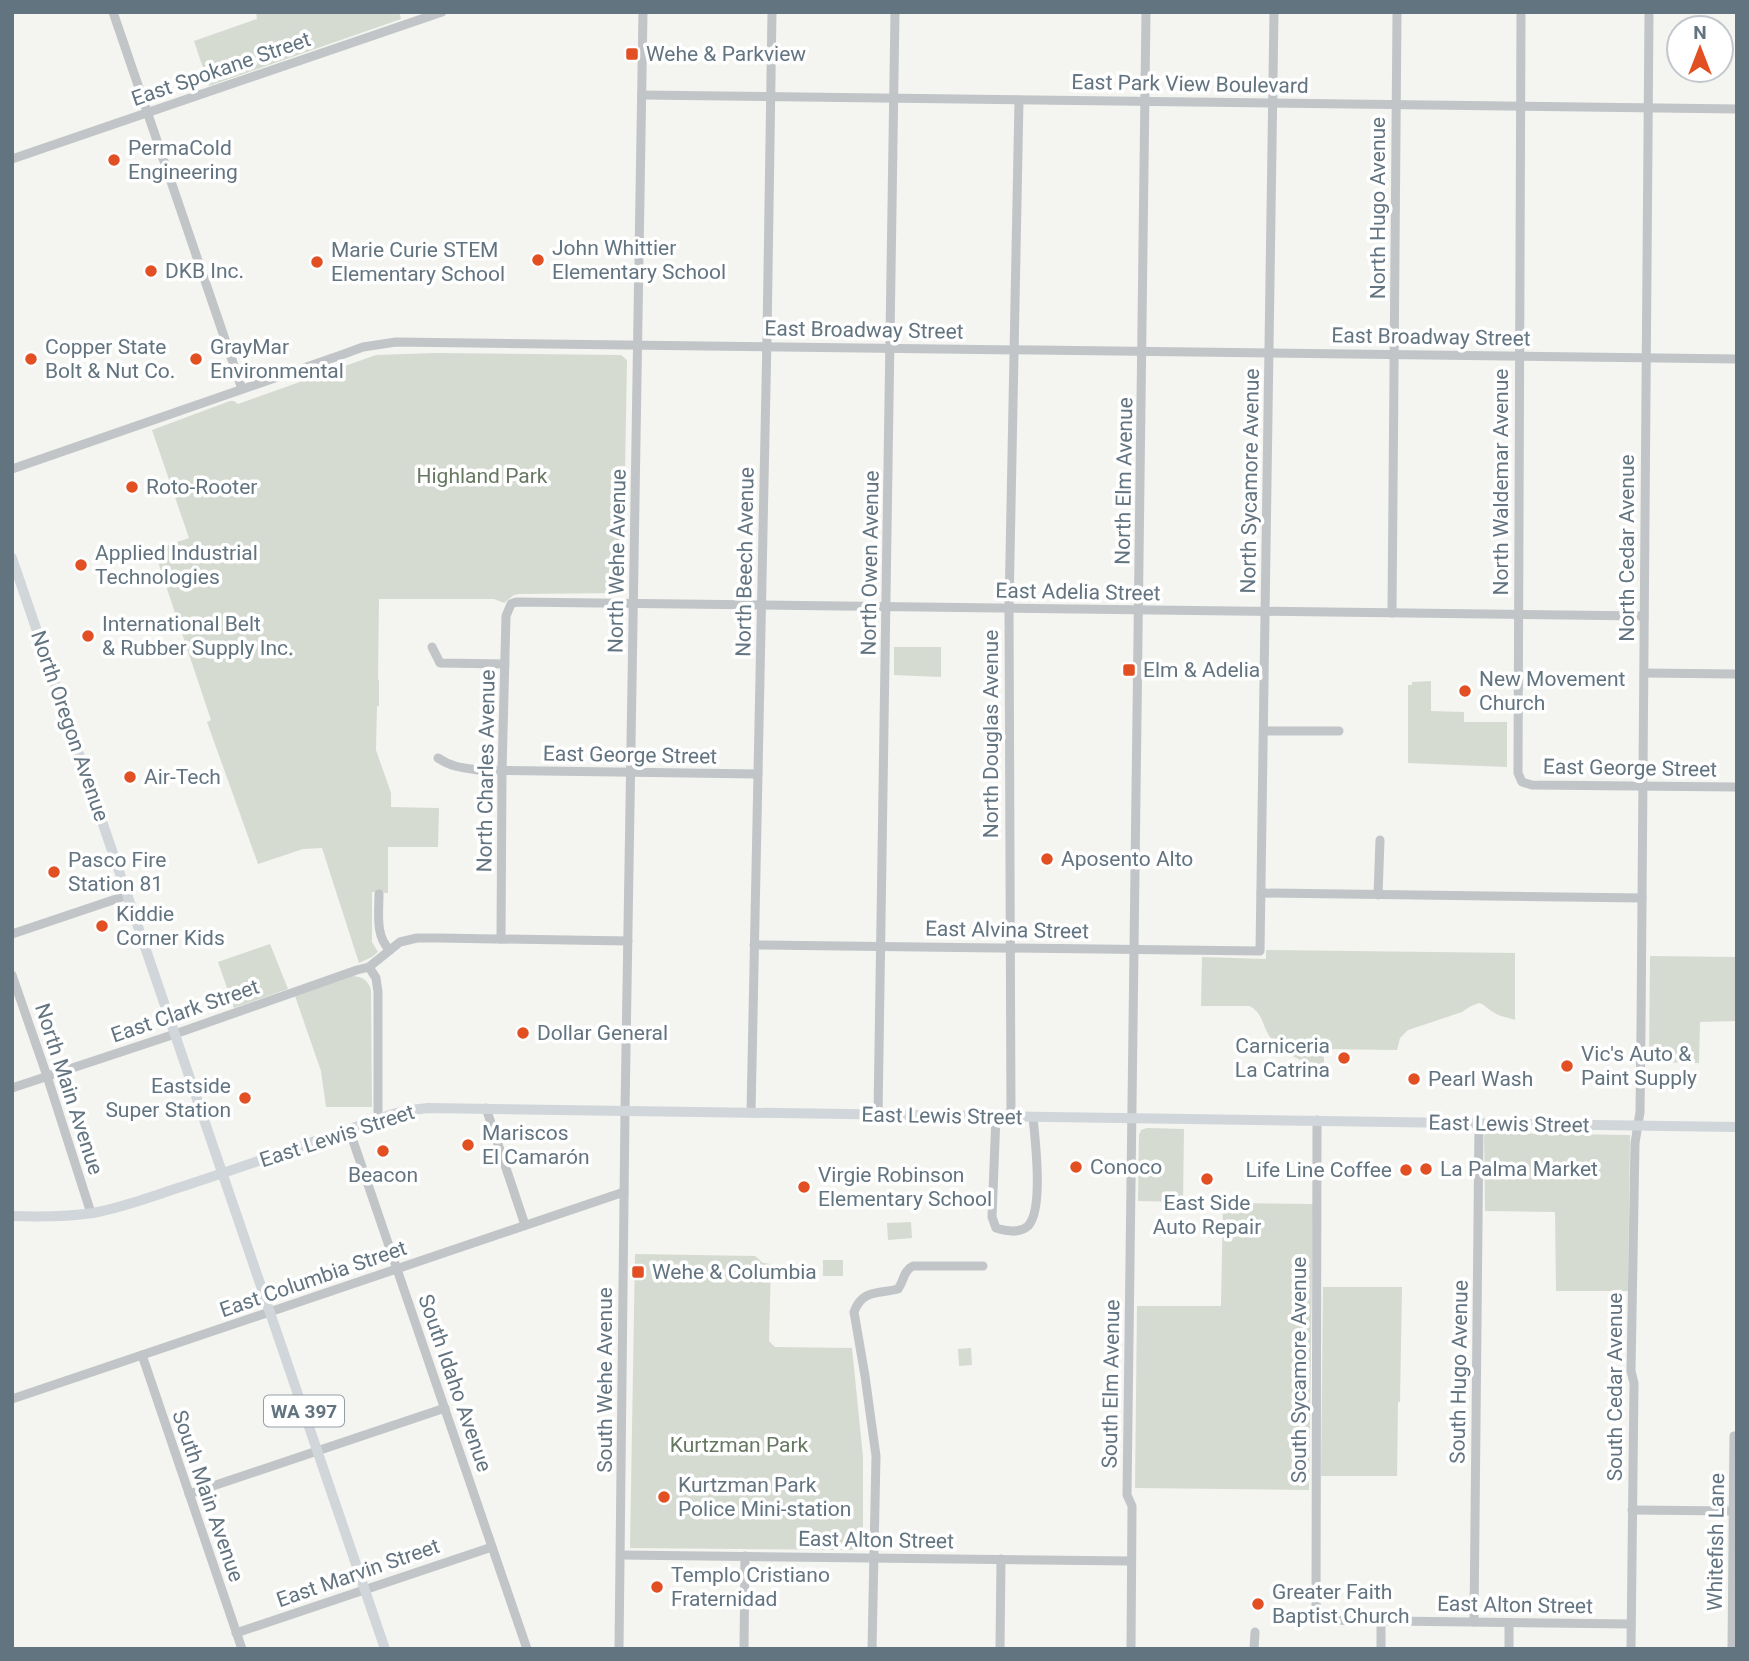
<svg xmlns="http://www.w3.org/2000/svg" width="1749" height="1661" font-family="Roboto,sans-serif">
<rect width="100%" height="100%" fill="#f4f4f0"/>
<g fill="#d5dbd1">
<polygon points="256,12 399,12 401,19 209,86 194,41 257,19"/>
<polygon points="434,353 621,355 627,360 623,588 619,593 519,594 514,595 504,603 494,599 379,599 378,679 379,680 379,706 377,706 376,750 391,793 391,807 439,808 438,847 388,847 388,893 372,892 372,942 378,952 372,957 359,963 322,848 303,849 258,864 207,722 211,720 154,550 189,538 152,430 230,401 234,401 238,404 376,355"/>
<polygon points="894,647 941,647 941,677 894,675"/>
<polygon points="1431,681 1431,711 1464,712 1464,722 1507,722 1507,767 1408,763 1408,685 1412,685 1412,682"/>
<polygon points="270,944 288,989 234,1008 218,962"/>
<path d="M1266 950 1515 953V1020C1507 1017 1500 1017 1493 1012 1487 1009 1486 1005 1479 1003L1471 1006 1462 1012 1408 1030 1400 1038 1397 1050 1324 1049V1071L1321 1070C1304 1060 1282 1055 1270 1037 1262 1026 1263 1012 1249 1006H1201L1202 957 1266 959Z"/>
<polygon points="1650,956 1737,957 1737,1021 1700,1022 1699,1063 1649,1062"/>
<path d="M353 976C363 977 368 980 371 990L372 1107H326L321 1071 295 996Z"/>
<polygon points="1147,1128 1184,1129 1183,1202 1138,1201 1139,1135 1141,1130"/>
<polygon points="1484,1133 1630,1135 1628,1291 1556,1291 1555,1212 1485,1211"/>
<polygon points="1223,1203 1313,1204 1309,1490 1135,1488 1137,1306 1221,1306"/>
<polygon points="911,1222 912,1238 888,1240 887,1223"/>
<polygon points="635,1254 755,1256 763,1263 771,1264 769,1341 775,1347 852,1348 863,1457 863,1550 630,1548"/>
<rect x="823" y="1260" width="20" height="16"/>
<polygon points="1323,1287 1402,1287 1400,1402 1398,1402 1397,1476 1321,1476"/>
<polygon points="971,1348 972,1365 959,1366 958,1349"/>
</g>
<g fill="none" stroke-linecap="round" stroke-linejoin="round">
<g stroke="#c1c5c8" stroke-width="9">
<polyline points="113,12 242,389"/>
<polyline points="1521,12 1518,773 1522,782 1532,785 1737,787"/>
<polyline points="642,95 1737,109"/>
<polyline points="12,159 442,12"/>
<polyline points="12,469 344,354 363,347 396,342 1737,359"/>
<polyline points="1392,613 1397,12"/>
<polyline points="432,647 440,663 505,664"/>
<polyline points="1644,673 1737,674"/>
<polyline points="1264,731 1339,731"/>
<path d="M438 758C451 767 463 768 478 770L758 774"/>
<polyline points="1261,893 1642,898"/>
<path d="M379 894C379 912 375 937 390 950"/>
<polyline points="1378,895 1380,840"/>
<polyline points="12,934 128,895"/>
<polyline points="501,939 502,771 506,616 511,604 516,602 1644,616"/>
<polyline points="754,945 1260,951 1274,12"/>
<polyline points="369,967 376,978 378,992 378,1119"/>
<polyline points="12,975 47,1076 91,1213"/>
<polyline points="12,1088 175,1034 357,970 369,967 400,942 417,938 439,938 628,941"/>
<polyline points="486,1108 525,1225"/>
<polyline points="751,1113 767,337 772,12"/>
<polyline points="878,1115 895,12"/>
<path d="M996 1116 992 1217 996 1228C1006 1231 1019 1234 1028 1226 1044 1210 1035 1139 1033 1117"/>
<polyline points="1011,1117 1009,608 1019,100"/>
<polyline points="1317,1120 1316,1620 1631,1624"/>
<polyline points="349,1129 527,1649"/>
<polyline points="142,1355 242,1649"/>
<polyline points="12,1399 624,1192"/>
<polyline points="189,1494 445,1408"/>
<polyline points="1632,1510 1733,1511"/>
<polyline points="621,1555 1131,1561"/>
<polyline points="1474,1622 1479,1123"/>
<polyline points="236,1633 492,1547"/>
<polyline points="619,1649 625,1111 643,12"/>
<polyline points="744,1649 745,1556"/>
<path d="M872 1649 876 1456 865 1376 854 1312C862 1289 879 1294 898 1289 904 1281 903 1271 913 1266H983"/>
<polyline points="1000,1649 1001,1559"/>
<polyline points="1131,1649 1132,1506 1127,1495 1146,12"/>
<polyline points="1254,1649 1255,1632"/>
<polyline points="1381,1649 1381,1621"/>
<polyline points="1509,1649 1509,1623"/>
<polyline points="1631,1649 1634,1383 1631,1371 1635,1143 1640,1112 1641,1028 1649,12"/>
<polyline points="1732,1649 1734,1436 1737,1436"/>
</g>
<g stroke="#d1d6da" stroke-width="10">
<path d="M12 558C137 921 261 1285 385 1649"/>
<path d="M12 1216C39 1217 65 1217 93 1213 126 1207 158 1194 190 1184 258 1162 326 1137 393 1114L411 1110 428 1108 1737 1127"/>
</g>
</g>
<g fill="#e14f23" stroke="#fff" stroke-width="2.5">
<rect x="625" y="47" width="14" height="14" rx="3.5"/>
<circle cx="114" cy="160" r="7"/>
<circle cx="538" cy="260" r="7"/>
<circle cx="317" cy="262" r="7"/>
<circle cx="151" cy="271" r="7"/>
<circle cx="31" cy="359" r="7"/>
<circle cx="196" cy="359" r="7"/>
<circle cx="132" cy="487" r="7"/>
<circle cx="81" cy="565" r="7"/>
<circle cx="88" cy="636" r="7"/>
<rect x="1122" y="663" width="14" height="14" rx="3.5"/>
<circle cx="1465" cy="691" r="7"/>
<circle cx="130" cy="777" r="7"/>
<circle cx="1047" cy="859" r="7"/>
<circle cx="54" cy="872" r="7"/>
<circle cx="102" cy="926" r="7"/>
<circle cx="523" cy="1033" r="7"/>
<circle cx="1344" cy="1058" r="7"/>
<circle cx="1567" cy="1066" r="7"/>
<circle cx="1414" cy="1079" r="7"/>
<circle cx="245" cy="1098" r="7"/>
<circle cx="468" cy="1145" r="7"/>
<circle cx="383" cy="1151" r="7"/>
<circle cx="1076" cy="1167" r="7"/>
<circle cx="1426" cy="1169" r="7"/>
<circle cx="1406" cy="1170" r="7"/>
<circle cx="1207" cy="1179" r="7"/>
<circle cx="804" cy="1187" r="7"/>
<rect x="631" y="1265" width="14" height="14" rx="3.5"/>
<circle cx="664" cy="1497" r="7"/>
<circle cx="657" cy="1587" r="7"/>
<circle cx="1258" cy="1604" r="7"/>
</g>
<g text-anchor="middle" stroke-width="7" stroke-linejoin="round" paint-order="stroke">
<rect fill="#fff" stroke="#929ea7" stroke-width="2" x="264" y="1395.5" width="80" height="31" rx="5"/>
<g font-size="19" font-weight="bold" fill="#637481">
<text x="304" y="1418">WA 397</text>
</g>
<g font-size="21" fill="#637481" stroke="#fff" text-anchor="start">
<text x="646" y="61">Wehe &amp; Parkview</text>
<text x="128" y="155">PermaCold<tspan x="128" dy="24">Engineering</tspan></text>
<text x="552" y="255">John Whittier<tspan x="552" dy="24">Elementary School</tspan></text>
<text x="331" y="257">Marie Curie STEM<tspan x="331" dy="24">Elementary School</tspan></text>
<text x="165" y="278">DKB Inc.</text>
<text x="45" y="354">Copper State<tspan x="45" dy="24">Bolt &amp; Nut Co.</tspan></text>
<text x="210" y="354">GrayMar<tspan x="210" dy="24">Environmental</tspan></text>
<text x="146" y="494">Roto-Rooter</text>
<text x="95" y="560">Applied Industrial<tspan x="95" dy="24">Technologies</tspan></text>
<text x="102" y="631">International Belt<tspan x="102" dy="24">&amp; Rubber Supply Inc.</tspan></text>
<text x="1143" y="677">Elm &amp; Adelia</text>
<text x="1479" y="686">New Movement<tspan x="1479" dy="24">Church</tspan></text>
<text x="144" y="784">Air-Tech</text>
<text x="1061" y="866">Aposento Alto</text>
<text x="68" y="867">Pasco Fire<tspan x="68" dy="24">Station 81</tspan></text>
<text x="116" y="921">Kiddie<tspan x="116" dy="24">Corner Kids</tspan></text>
<text x="537" y="1040">Dollar General</text>
<text x="1330" y="1053" text-anchor="end">Carniceria<tspan x="1330" dy="24">La Catrina</tspan></text>
<text x="1581" y="1061">Vic's Auto &amp;<tspan x="1581" dy="24">Paint Supply</tspan></text>
<text x="1428" y="1086">Pearl Wash</text>
<text x="231" y="1093" text-anchor="end">Eastside<tspan x="231" dy="24">Super Station</tspan></text>
<text x="482" y="1140">Mariscos<tspan x="482" dy="24">El Camarón</tspan></text>
<text x="1090" y="1174">Conoco</text>
<text x="1440" y="1176">La Palma Market</text>
<text x="1392" y="1177" text-anchor="end">Life Line Coffee</text>
<text x="383" y="1182" text-anchor="middle">Beacon</text>
<text x="818" y="1182">Virgie Robinson<tspan x="818" dy="24">Elementary School</tspan></text>
<text x="1207" y="1210" text-anchor="middle">East Side<tspan x="1207" dy="24">Auto Repair</tspan></text>
<text x="652" y="1279">Wehe &amp; Columbia</text>
<text x="678" y="1492">Kurtzman Park<tspan x="678" dy="24">Police Mini-station</tspan></text>
<text x="671" y="1582">Templo Cristiano<tspan x="671" dy="24">Fraternidad</tspan></text>
<text x="1272" y="1599">Greater Faith<tspan x="1272" dy="24">Baptist Church</tspan></text>
</g>
<g font-size="21" fill="#637481" stroke="#fff">
<text transform="translate(221 69) rotate(-19)" y="7">East Spokane Street</text>
<text transform="translate(1190 84) rotate(1)" y="7">East Park View Boulevard</text>
<text transform="translate(1378 208) rotate(-90)" y="7">North Hugo Avenue</text>
<text transform="translate(864 330) rotate(1)" y="7">East Broadway Street</text>
<text transform="translate(1431 337) rotate(1)" y="7">East Broadway Street</text>
<text transform="translate(1124 481) rotate(-89)" y="7">North Elm Avenue</text>
<text transform="translate(1250 481) rotate(-89)" y="7">North Sycamore Avenue</text>
<text transform="translate(1501 482) rotate(-90)" y="7">North Waldemar Avenue</text>
<text transform="translate(1627 548) rotate(-90)" y="7">North Cedar Avenue</text>
<text transform="translate(617 561) rotate(-89)" y="7">North Wehe Avenue</text>
<text transform="translate(745 562) rotate(-89)" y="7">North Beech Avenue</text>
<text transform="translate(870 563) rotate(-89)" y="7">North Owen Avenue</text>
<text transform="translate(1078 592) rotate(1)" y="7">East Adelia Street</text>
<text transform="translate(70 726) rotate(71)" y="7">North Oregon Avenue</text>
<text transform="translate(991 734) rotate(-90)" y="7">North Douglas Avenue</text>
<text transform="translate(630 755) rotate(1)" y="7">East George Street</text>
<text transform="translate(1630 768) rotate(1)" y="7">East George Street</text>
<text transform="translate(486 771) rotate(-89)" y="7">North Charles Avenue</text>
<text transform="translate(1007 930) rotate(1)" y="7">East Alvina Street</text>
<text transform="translate(185 1011) rotate(-19)" y="7">East Clark Street</text>
<text transform="translate(69 1089) rotate(72)" y="7">North Main Avenue</text>
<text transform="translate(942 1116) rotate(1)" y="7">East Lewis Street</text>
<text transform="translate(1509 1124) rotate(1)" y="7">East Lewis Street</text>
<text transform="translate(337 1136) rotate(-18)" y="7">East Lewis Street</text>
<text transform="translate(313 1279) rotate(-19)" y="7">East Columbia Street</text>
<text transform="translate(1299 1370) rotate(-90)" y="7">South Sycamore Avenue</text>
<text transform="translate(1459 1372) rotate(-89)" y="7">South Hugo Avenue</text>
<text transform="translate(605 1380) rotate(-90)" y="7">South Wehe Avenue</text>
<text transform="translate(455 1383) rotate(71)" y="7">South Idaho Avenue</text>
<text transform="translate(1111 1384) rotate(-89)" y="7">South Elm Avenue</text>
<text transform="translate(1615 1387) rotate(-90)" y="7">South Cedar Avenue</text>
<text transform="translate(208 1496) rotate(71)" y="7">South Main Avenue</text>
<text transform="translate(876 1540) rotate(1)" y="7">East Alton Street</text>
<text transform="translate(1716 1542) rotate(-89)" y="7">Whitefish Lane</text>
<text transform="translate(358 1573) rotate(-19)" y="7">East Marvin Street</text>
<text transform="translate(1515 1605) rotate(1)" y="7">East Alton Street</text>
</g>
<g font-size="21" fill="#667862" stroke="#fff">
<text x="482" y="483">Highland Park</text>
<text x="739" y="1452">Kurtzman Park</text>
</g>
</g>
<rect width="1749" height="1661" fill="none" stroke="#637481" stroke-width="28"/>
<g transform="translate(1700 49)"><circle r="33" fill="#ffffff" stroke="#c1c7cd" stroke-width="2"/>
<path d="M0-5L12 26L0 18L-12 26Z" fill="#e14f23"/>
<text y="-10" font-size="19" font-weight="bold" text-anchor="middle" fill="#637481">N</text>
</g>
</svg>
